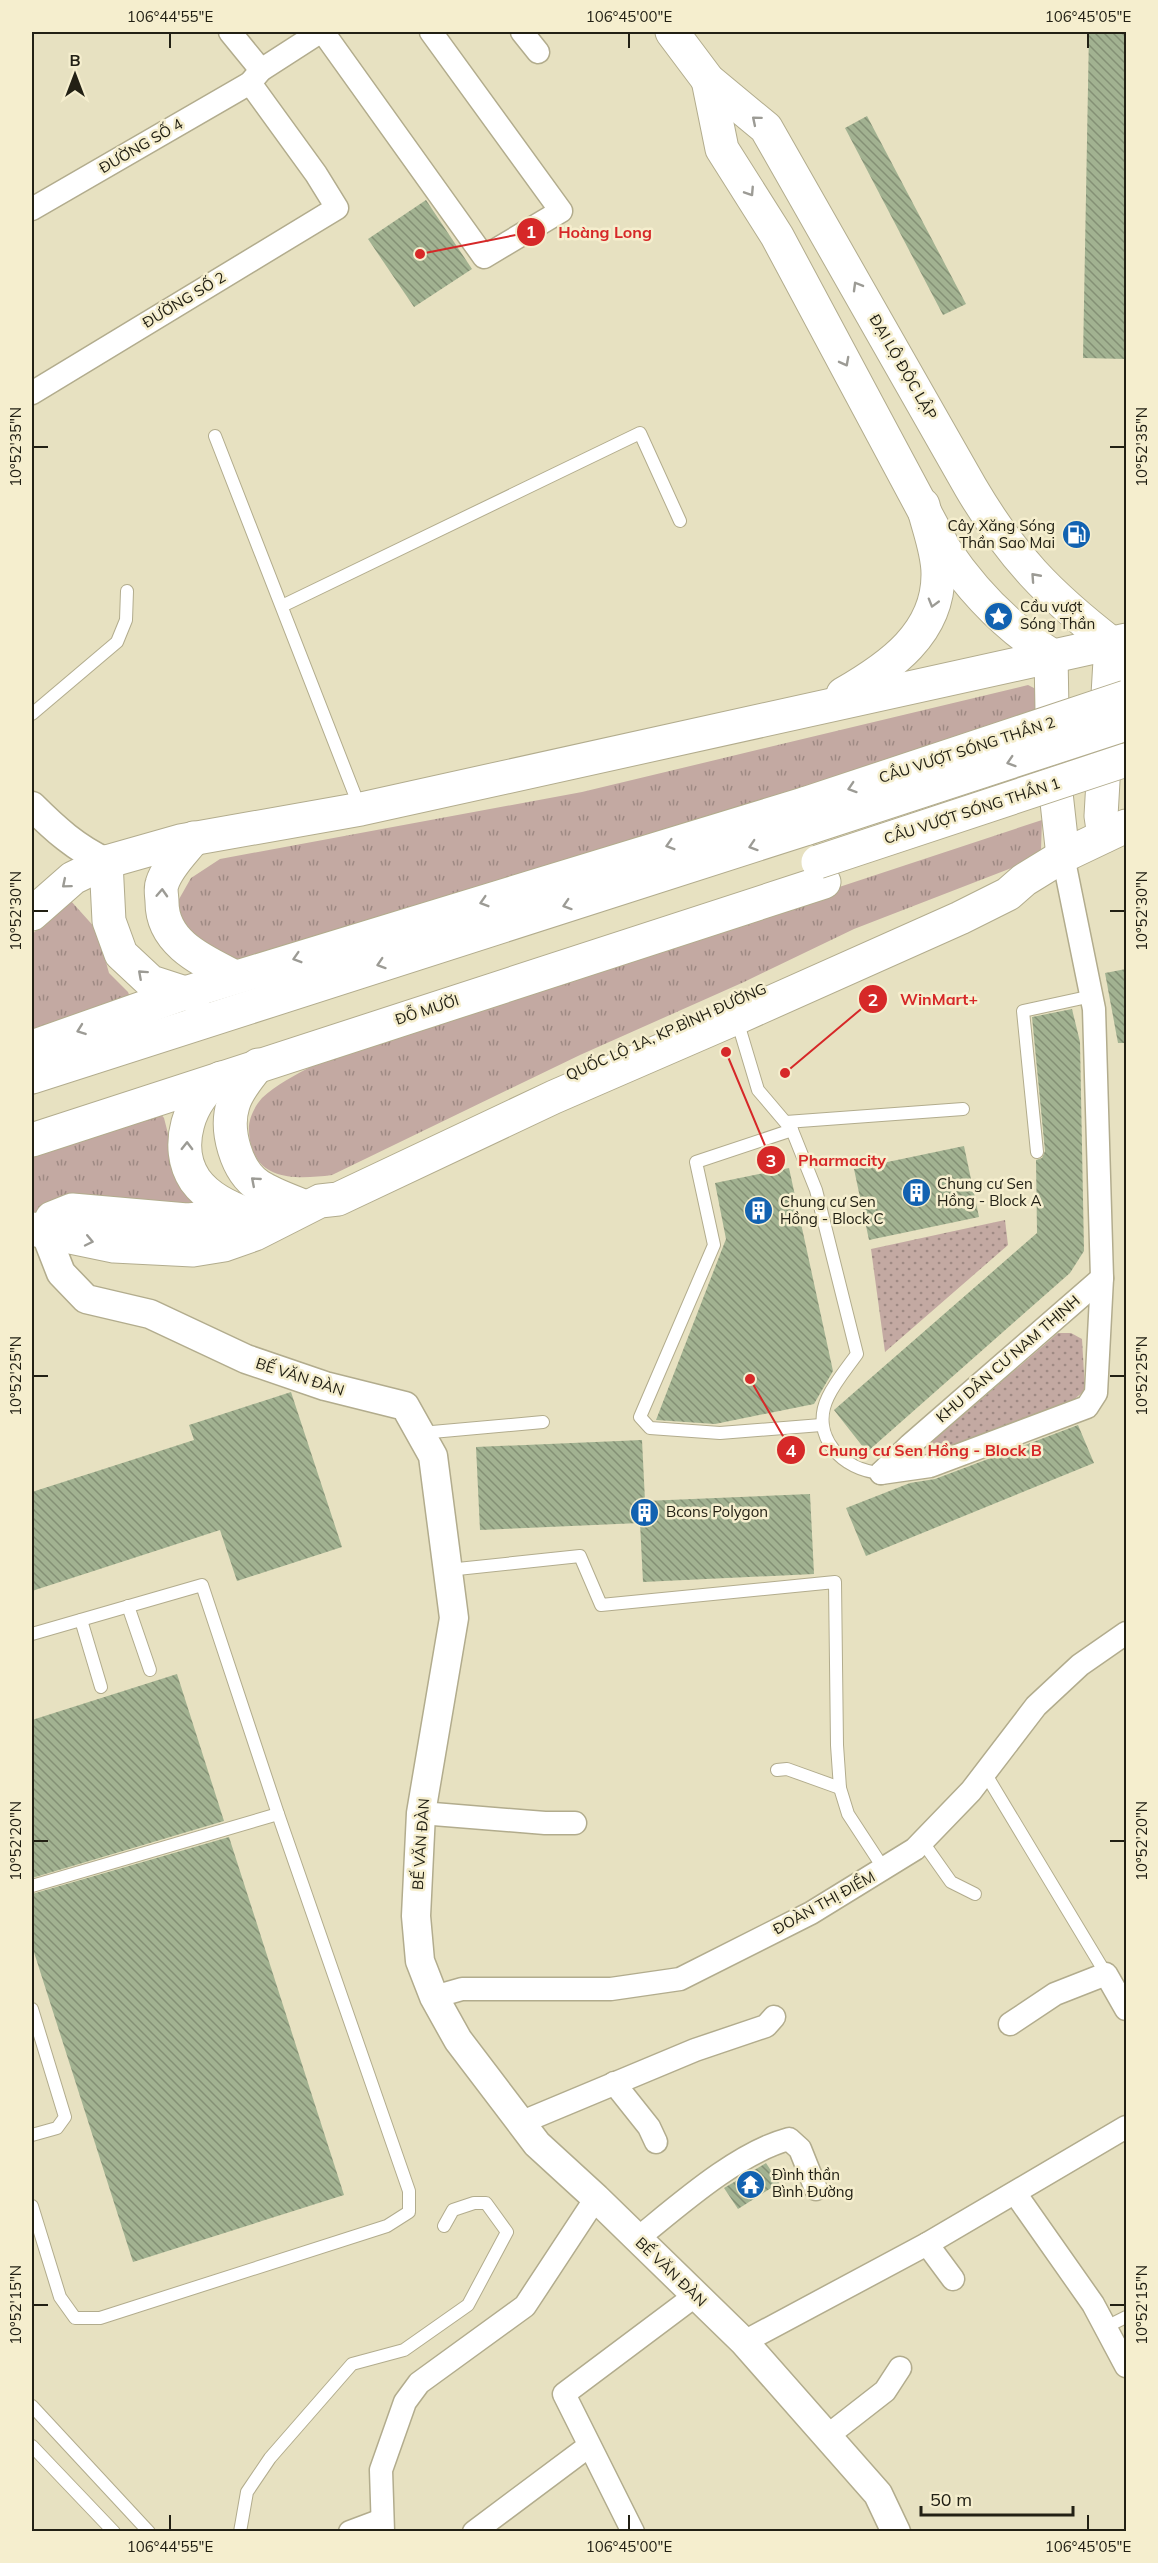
<svg xmlns="http://www.w3.org/2000/svg" width="1158" height="2563" font-family="Mulish,sans-serif">
<defs>
<pattern id="grass-tufts" width="24" height="20" patternUnits="userSpaceOnUse" patternTransform="scale(1.5)"><rect width="24" height="20" fill="#c3a9a2"/><path d="M3 7l-1-3M5 7V3M7 7l1-3M15 17l-1-3M17 17v-4M19 17l1-3" fill="none" stroke="#9e8983"/></pattern>
<pattern id="park-dots" width="8" height="8" patternUnits="userSpaceOnUse" patternTransform="scale(1.5)"><rect width="8" height="8" fill="#c3a9a2"/><path d="M2 2h.1M6 6h.1" fill="none" stroke="#9e8983" stroke-width="1.8" stroke-linecap="round"/></pattern>
<pattern id="building-back-hatch" width="6" height="6" patternUnits="userSpaceOnUse" patternTransform="scale(1.5)"><rect width="6" height="6" fill="#a2b291"/><path d="M-1 5l2 2M0 0l6 6M5-1l2 2" fill="none" stroke="#849075"/></pattern>
</defs>
<rect width="100%" height="100%" fill="#e7e1c1"/>
<g fill="url(#grass-tufts)">
<polygon points="1028,685 1038,690 1041,710 390,924 253,958 217,960 204,957 174,908 191,878 220,859 582,792"/>
<path d="M1042 820 1041 849 1035 859 854 929 744 982 580 1055 332 1175C294 1180 251 1181 249 1131 248 1120 254 1107 262 1098 276 1085 295 1075 312 1066L730 923Z"/>
<polygon points="71,901 97,930 109,973 128,992 133,1004 32,1041 32,935 44,921"/>
<polygon points="160,1113 164,1118 175,1161 205,1215 40,1215 32,1213 32,1151"/>
</g>
<g fill="url(#park-dots)">
<polygon points="1005,1220 1008,1245 885,1352 871,1249"/>
<polygon points="1058,1333 1071,1333 1082,1339 1085,1390 1069,1404 953,1450 941,1450 932,1442"/>
</g>
<g fill="url(#building-back-hatch)">
<polygon points="1089,32 1126,32 1126,359 1083,358"/>
<polygon points="867,116 966,304 943,315 845,128"/>
<polygon points="426,200 472,269 414,307 368,239"/>
<polygon points="1126,969 1126,1043 1118,1043 1105,973"/>
<polygon points="1072,1009 1080,1042 1084,1251 1070,1273 867,1452 834,1410 1037,1233 1036,1160 1042,1158 1045,1151 1032,1017"/>
<polygon points="964,1146 979,1217 869,1240 854,1169"/>
<polygon points="789,1168 833,1371 814,1404 715,1424 656,1420 726,1239 715,1183"/>
<polygon points="291,1392 342,1547 237,1581 220,1530 32,1591 32,1492 194,1440 189,1425"/>
<polygon points="1078,1425 1094,1463 866,1556 846,1508 910,1483 935,1479"/>
<polygon points="642,1440 645,1501 810,1494 814,1574 643,1582 640,1523 480,1530 476,1447"/>
<polygon points="177,1674 224,1821 32,1878 32,1720"/>
<polygon points="229,1837 344,2195 133,2262 32,1946 32,1894"/>
<polygon points="766,2163 779,2183 738,2209 724,2188"/>
</g>
<g fill="none" stroke-linecap="round" stroke-linejoin="round">
<defs>
<g id="service">
<polyline points="215,436 360,808"/>
<polyline points="282,606 640,433 680,521"/>
<polyline points="32,714 117,642 126,620 127,591"/>
<path d="M737 1020 758 1090 792 1130 816 1190 857 1354C847 1368 835 1382 828 1397 809 1436 843 1471 881 1473"/>
<polyline points="786,1122 963,1109"/>
<polyline points="792,1130 696,1162 714,1245 640,1417 650,1428 720,1433 821,1425"/>
<polyline points="1037,1152 1023,1011 1092,996"/>
<polyline points="421,1433 543,1422"/>
<polyline points="448,1570 580,1556 601,1605 835,1582 837,1745 840,1788 848,1814 884,1869"/>
<polyline points="128,1606 150,1670"/>
<polyline points="81,1620 101,1687"/>
<polyline points="32,1634 202,1585 278,1814 409,2191 409,2212 387,2226 100,2318 75,2318 60,2297 32,2206"/>
<polyline points="777,1770 787,1769 840,1788"/>
<polyline points="985,1773 1106,1974"/>
<polyline points="922,1841 951,1882 975,1894"/>
<polyline points="32,1886 278,1814"/>
<polyline points="32,2009 65,2117 57,2128 32,2135"/>
<polyline points="1106,2327 1126,2317"/>
<polyline points="32,2406 149,2532"/>
<polyline points="32,2446 114,2532"/>
<polyline points="240,2532 247,2492 270,2458 352,2364 404,2350 468,2305 507,2232 486,2203 474,2203 453,2210 444,2226"/>
</g>
<g id="minor">
<polyline points="230,32 261,70"/>
<polyline points="323,32 484,257 561,211 431,32"/>
<polyline points="522,32 538,52"/>
<polyline points="32,209 250,83 261,70 320,32"/>
<polyline points="32,393 337,208 316,174 250,83"/>
<polyline points="881,1473 930,1466 1087,1407 1096,1393 1102,1278 1094,1009 1063,856"/>
<polyline points="881,1473 910,1445 1102,1278"/>
<polyline points="421,1813 545,1823 575,1823"/>
<polyline points="434,1997 462,1989 611,1989 680,1979 811,1913 915,1849 971,1791 1036,1706 1080,1665 1126,1633"/>
<polyline points="1010,2024 1055,1994 1106,1974 1126,2009"/>
<polyline points="614,2083 649,2127 656,2142"/>
<polyline points="520,2123 695,2050 766,2026 774,2017"/>
<polyline points="1015,2193 1093,2304 1126,2366"/>
<path d="M637 2239C679 2205 737 2153 789 2139L800 2149 816 2189"/>
<polyline points="927,2244 953,2279"/>
<polyline points="744,2342 927,2244 1126,2127"/>
<polyline points="826,2437 885,2391 900,2368"/>
<polyline points="350,2532 382,2520"/>
<polyline points="383,2532 381,2470 405,2402 419,2383 525,2306 596,2198"/>
<polyline points="474,2532 589,2446"/>
<polyline points="633,2532 564,2394 696,2295"/>
</g>
<g id="tertiary">
<path d="M32 806C55 829 76 848 106 862"/>
<polyline points="45,1232 61,1273 86,1299 150,1314 246,1359 325,1386 405,1406 433,1456 454,1618 421,1813 416,1916 420,1961 434,1997 458,2040 537,2144 596,2198 744,2342 878,2494 896,2532"/>
</g>
<g id="secondary">
<path d="M672 32 708 80 766 128 971 488C1011 556 1049 595 1111 643"/>
<path d="M708 80 722 149 777 236 945 550C974 593 1007 627 1051 655"/>
</g>
<g id="trunk">
<polyline points="1051,655 1053,766 1063,856"/>
<path d="M843 694C890 667 939 633 938 573 938 551 928 527 923 505"/>
<polyline points="1104,836 1101,816 1111,643"/>
<path d="M194 838C183 852 167 867 162 884 160 889 162 897 162 902 162 944 204 961 235 977"/>
<polyline points="106,862 109,921 121,954 151,982 194,996"/>
<polyline points="32,914 73,878 106,862 180,841 361,809 1126,640"/>
<polyline points="32,1047 185,993 807,803"/>
<path d="M258 1065C249 1077 237 1090 233 1105 225 1130 236 1171 259 1186 273 1195 291 1201 306 1207"/>
<polyline points="32,1077 808,828"/>
<path d="M221 1078C189 1097 173 1147 195 1180 208 1198 228 1207 248 1215"/>
<polyline points="32,1140 824,882"/>
<polyline points="32,1229 114,1246 193,1250 224,1245 255,1234 320,1201 338,1199 554,1097 736,1018 960,918 1008,894 1024,880 1063,856 1126,826"/>
<polyline points="45,1232 52,1218 72,1210 187,1220 281,1212"/>
</g>
</defs>
<use href="#service" stroke="#b2ac8d" stroke-width="14"/>
<use href="#minor" stroke="#b2ac8d" stroke-width="25"/>
<use href="#tertiary" stroke="#b2ac8d" stroke-width="31"/>
<use href="#secondary" stroke="#b2ac8d" stroke-width="35"/>
<use href="#trunk" stroke="#b2ac8d" stroke-width="35"/>
<use href="#service" stroke="#fff" stroke-width="12"/>
<use href="#minor" stroke="#fff" stroke-width="22"/>
<use href="#tertiary" stroke="#fff" stroke-width="28"/>
<use href="#secondary" stroke="#fff" stroke-width="33"/>
<use href="#trunk" stroke="#fff" stroke-width="33"/>
<defs>
<g id="trunk-bridge">
<polyline points="807,803 1126,697"/>
<polyline points="808,828 1126,724"/>
<polyline points="818,862 1126,760"/>
</g>
</defs>
<use href="#trunk-bridge" stroke="#b2ac8d" stroke-width="35" stroke-linecap="butt"/>
<use href="#trunk-bridge" stroke="#fff" stroke-width="33"/>
</g>
<defs><path id="oneway-chevron" d="M-2-3.5L2.5 0L-2 3.5" fill="none" stroke-width="1.6" stroke-linecap="round" stroke-linejoin="round" transform="scale(1.5)"/></defs>
<g stroke="#9c9b95">
<use href="#oneway-chevron" transform="translate(756 120) rotate(-140)"/>
<use href="#oneway-chevron" transform="translate(750 192) rotate(57)"/>
<use href="#oneway-chevron" transform="translate(857 286) rotate(-120)"/>
<use href="#oneway-chevron" transform="translate(845 362) rotate(62)"/>
<use href="#oneway-chevron" transform="translate(1035 577) rotate(-132)"/>
<use href="#oneway-chevron" transform="translate(933 603) rotate(106)"/>
<use href="#oneway-chevron" transform="translate(1011 762) rotate(162)"/>
<use href="#oneway-chevron" transform="translate(852 788) rotate(162)"/>
<use href="#oneway-chevron" transform="translate(670 845) rotate(163)"/>
<use href="#oneway-chevron" transform="translate(753 846) rotate(162)"/>
<use href="#oneway-chevron" transform="translate(66 884) rotate(140)"/>
<use href="#oneway-chevron" transform="translate(162 893) rotate(-87)"/>
<use href="#oneway-chevron" transform="translate(484 902) rotate(163)"/>
<use href="#oneway-chevron" transform="translate(567 905) rotate(162)"/>
<use href="#oneway-chevron" transform="translate(297 958) rotate(163)"/>
<use href="#oneway-chevron" transform="translate(381 964) rotate(162)"/>
<use href="#oneway-chevron" transform="translate(142 974) rotate(-138)"/>
<use href="#oneway-chevron" transform="translate(81 1030) rotate(160)"/>
<use href="#oneway-chevron" transform="translate(187 1146) rotate(-89)"/>
<use href="#oneway-chevron" transform="translate(255 1181) rotate(-139)"/>
<use href="#oneway-chevron" transform="translate(89 1241) rotate(12)"/>
</g>
<path fill="none" stroke="#222014" stroke-width="2" d="M170 33V48M629 33V48M1088 33V48M33 447H48M1110 447H1125M33 911H48M1110 911H1125M33 1376H48M1110 1376H1125M33 1841H48M1110 1841H1125M33 2305H48M1110 2305H1125M170 2515V2530M629 2515V2530M1088 2515V2530"/>
<defs>
<symbol id="fuel-disc" viewBox="-11 -11 22 22"><circle r="9.5" fill="#1262b1" stroke="#f5eece"/><path d="M-5.5-6h7V0h2V4h1.3V-2.5L3-4.5l.8-.8L6-3V5H2.5V1h-1V6h-7ZM-4.2-4.7v3.2H.2V-4.7Z" fill="#fff"/></symbol>
<symbol id="sight-disc" viewBox="-11 -11 22 22"><circle r="9.5" fill="#1262b1" stroke="#f5eece"/><path d="M0-6L1.8-2.2L6-1.7L2.9 1.2L3.7 5.4L0 3.3L-3.7 5.4L-2.9 1.2L-6-1.7L-1.8-2.2Z" fill="#fff"/></symbol>
<symbol id="building-disc" viewBox="-11 -11 22 22"><circle r="9.5" fill="#1262b1" stroke="#f5eece"/><path d="M-4-6H4V6H1V3H-1V6H-4ZM-2.5-4.3h1.7v1.8h-1.7ZM.8-4.3h1.7v1.8H.8ZM-2.5-1h1.7V.8h-1.7ZM.8-1h1.7V.8H.8Z" fill="#fff"/></symbol>
<symbol id="temple-disc" viewBox="-11 -11 22 22"><circle r="9.5" fill="#1262b1" stroke="#f5eece"/><path d="M0-6L5-2H3V0L6.5 2.5H4V6H1.5V3h-3V6H-4V2.5H-6.5L-3 0V-2H-5Z" fill="#fff"/></symbol>
</defs>
<g fill-rule="evenodd">
<use href="#fuel-disc" x="1060" y="518" width="33" height="33"/>
<use href="#sight-disc" x="982" y="600" width="33" height="33"/>
<use href="#building-disc" x="900" y="1176" width="33" height="33"/>
<use href="#building-disc" x="742" y="1194" width="33" height="33"/>
<use href="#building-disc" x="628" y="1496" width="33" height="33"/>
<use href="#temple-disc" x="734" y="2168" width="33" height="33"/>
</g>
<g text-anchor="middle" stroke-width="5" stroke-linejoin="round" paint-order="stroke">
<g font-size="15" fill="#222014" stroke="#f5eece">
<text transform="translate(141 146) rotate(-30)" y="5">ĐƯỜNG SỐ 4</text>
<text transform="translate(184 300) rotate(-31)" y="5">ĐƯỜNG SỐ 2</text>
<text transform="translate(903 367) rotate(60)" y="5">ĐẠI LỘ ĐỘC LẬP</text>
<text transform="translate(967 750) rotate(-18)" y="5">CẦU VƯỢT SÓNG THẦN 2</text>
<text transform="translate(972 811) rotate(-18)" y="5">CẦU VƯỢT SÓNG THẦN 1</text>
<text transform="translate(427 1010) rotate(-18)" y="5">ĐỖ MƯỜI</text>
<text transform="translate(666 1032) rotate(-24)" y="5">QUỐC LỘ 1A, KP.BÌNH ĐƯỜNG</text>
<text transform="translate(1008 1359) rotate(-41)" y="5">KHU DÂN CƯ NAM THỊNH</text>
<text transform="translate(300 1377) rotate(18)" y="5">BẾ VĂN ĐÀN</text>
<text transform="translate(421 1844) rotate(-86)" y="5">BẾ VĂN ĐÀN</text>
<text transform="translate(824 1903) rotate(-29)" y="5">ĐOÀN THỊ ĐIỂM</text>
<text transform="translate(671 2272) rotate(44)" y="5">BẾ VĂN ĐÀN</text>
</g>
<g font-size="15" fill="#222014" stroke="#f5eece" text-anchor="start">
<text x="1055" y="531" text-anchor="end">Cây Xăng Sóng<tspan x="1055" dy="17">Thần Sao Mai</tspan></text>
<text x="1020" y="612">Cầu vượt<tspan x="1020" dy="17">Sóng Thần</tspan></text>
<text x="937" y="1189">Chung cư Sen<tspan x="937" dy="17">Hồng - Block A</tspan></text>
<text x="780" y="1207">Chung cư Sen<tspan x="780" dy="17">Hồng - Block C</tspan></text>
<text x="666" y="1517">Bcons Polygon</text>
<text x="772" y="2180">Đình thần<tspan x="772" dy="17">Bình Đường</tspan></text>
</g>
</g>
<path fill="none" stroke="#d62828" stroke-width="2" d="M420 254L531 232M785 1073L873 999M726 1052L771 1160M750 1379L791 1450"/>
<g fill="#d62828" stroke="#f5eece" stroke-width="2">
<circle cx="420" cy="254" r="6"/>
<circle cx="785" cy="1073" r="6"/>
<circle cx="726" cy="1052" r="6"/>
<circle cx="750" cy="1379" r="6"/>
<circle cx="531" cy="232" r="15"/>
<circle cx="873" cy="999" r="15"/>
<circle cx="771" cy="1160" r="15"/>
<circle cx="791" cy="1450" r="15"/>
</g>
<g font-size="18" text-anchor="middle" font-weight="bold" fill="#fff">
<text x="531" y="238">1</text>
<text x="873" y="1006">2</text>
<text x="771" y="1167">3</text>
<text x="791" y="1457">4</text>
</g>
<g font-size="16" text-anchor="middle" font-weight="bold" fill="#d62828" stroke="#f5eece" stroke-width="5" stroke-linejoin="round" paint-order="stroke">
<text x="605" y="238">Hoàng Long</text>
<text x="939" y="1005">WinMart+</text>
<text x="842" y="1166">Pharmacity</text>
<text x="930" y="1456">Chung cư Sen Hồng - Block B</text>
</g>
<rect width="1158" height="2563" fill="none" stroke="#f5eece" stroke-width="66"/>
<g transform="translate(75 75)" stroke="#f5eece" stroke-width="4.5" paint-order="stroke">
<path d="M0-4.5L10 22L0 15L-10 22Z" fill="#222014"/>
<text y="-9" font-size="16" font-weight="bold" text-anchor="middle" fill="#222014">B</text>
</g>
<path d="M921 2506v9h152v-9" fill="none" stroke="#222014" stroke-width="3"/>
<text x="930" y="2506" font-size="18" fill="#222014" stroke="#f5eece" stroke-width="4.5" paint-order="stroke">50 m</text>
<rect x="33" y="33" width="1092" height="2497" fill="none" stroke="#222014" stroke-width="2"/>
<g font-size="15" text-anchor="middle" fill="#222014">
<text x="170" y="22">106°44'55"E</text>
<text x="629" y="22">106°45'00"E</text>
<text x="1088" y="22">106°45'05"E</text>
<text transform="translate(16 447) rotate(-90)" y="5">10°52'35"N</text>
<text transform="translate(1142 447) rotate(-90)" y="5">10°52'35"N</text>
<text transform="translate(16 911) rotate(-90)" y="5">10°52'30"N</text>
<text transform="translate(1142 911) rotate(-90)" y="5">10°52'30"N</text>
<text transform="translate(16 1376) rotate(-90)" y="5">10°52'25"N</text>
<text transform="translate(1142 1376) rotate(-90)" y="5">10°52'25"N</text>
<text transform="translate(16 1841) rotate(-90)" y="5">10°52'20"N</text>
<text transform="translate(1142 1841) rotate(-90)" y="5">10°52'20"N</text>
<text transform="translate(16 2305) rotate(-90)" y="5">10°52'15"N</text>
<text transform="translate(1142 2305) rotate(-90)" y="5">10°52'15"N</text>
<text x="170" y="2552">106°44'55"E</text>
<text x="629" y="2552">106°45'00"E</text>
<text x="1088" y="2552">106°45'05"E</text>
</g>
</svg>
